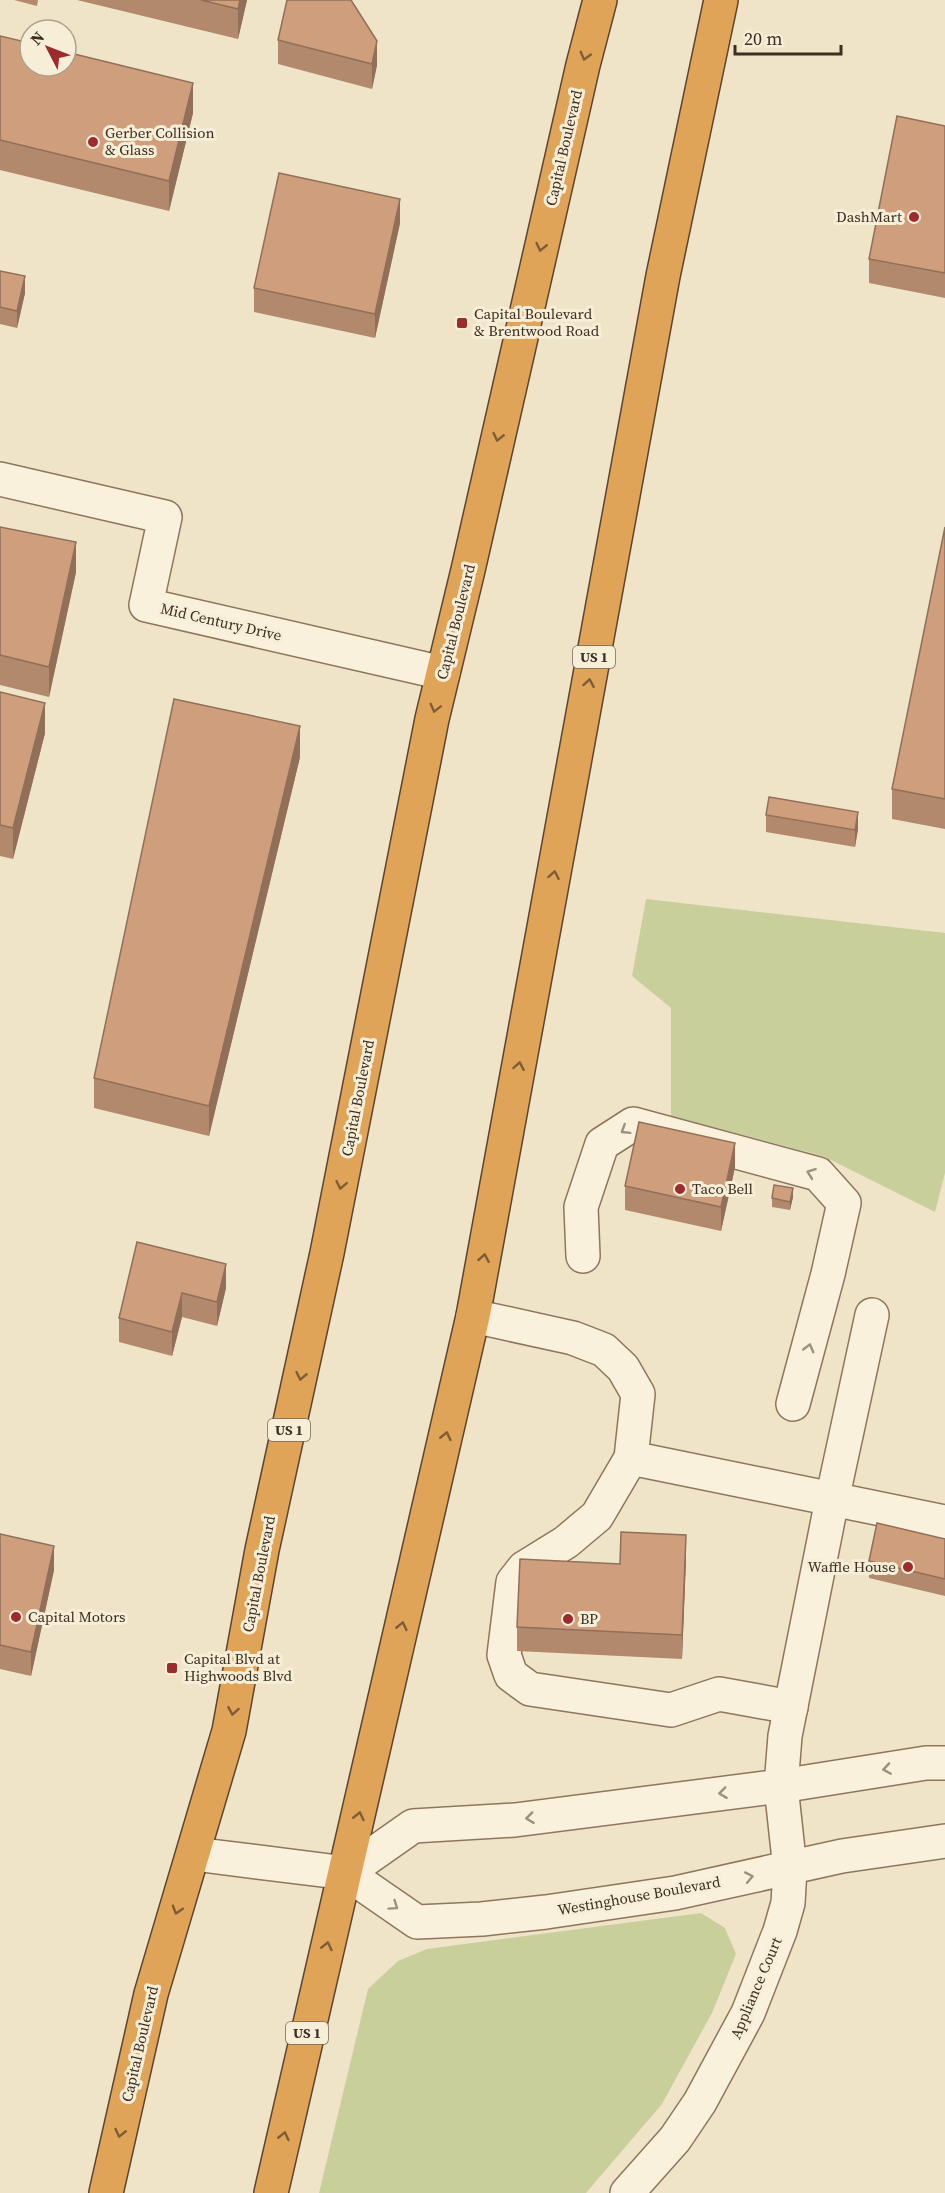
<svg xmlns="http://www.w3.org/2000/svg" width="945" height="2193" font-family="'Source Serif 4',serif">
<rect width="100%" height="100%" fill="#f0e4c8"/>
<g fill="#c9cf9b">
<polygon points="646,899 945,933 945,1173 935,1212 823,1156 671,1116 671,1008 632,976"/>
<polygon points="701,1913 725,1928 736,1954 712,2013 662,2104 586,2193 319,2193 368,1989 398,1961 427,1949"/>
</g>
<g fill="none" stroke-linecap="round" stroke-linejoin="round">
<defs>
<g id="minor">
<polyline points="0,479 165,517 146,605 443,673"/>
<polyline points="583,1256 581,1207 602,1144 633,1124 818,1174 844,1203 828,1274 793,1404"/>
<polyline points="473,1316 573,1338 604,1350 623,1368 638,1394 631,1458 945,1522"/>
<polyline points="631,1458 597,1516 566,1542 524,1568 513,1582 504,1655 511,1675 530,1689 671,1710 719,1694 791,1707"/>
<polyline points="194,1854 346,1873 417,1922 482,1919 546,1912 675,1893 842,1856 945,1841"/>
<polyline points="346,1873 413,1826 515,1820 781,1786 926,1763 945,1763"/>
<polyline points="627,2193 675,2139 700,2102 748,2013 780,1931 788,1903 790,1869 781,1786 785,1736 832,1500 872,1315"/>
</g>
<g id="highway">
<polyline points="106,2193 151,1994 229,1731 262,1550 327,1253 432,719 468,570 583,65 600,0"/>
<polyline points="271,2193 473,1316 663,276 721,0"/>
</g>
</defs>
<use href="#minor" stroke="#8d765c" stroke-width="36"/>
<use href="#highway" stroke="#5b4430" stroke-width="36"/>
<use href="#minor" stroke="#faf1dc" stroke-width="33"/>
<use href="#highway" stroke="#e0a458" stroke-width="33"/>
</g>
<g fill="#b2896c">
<polygon points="14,0 38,0 37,6"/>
<polygon points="77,0 247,0 238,39"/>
<polygon points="0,36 193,113 169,211 0,170"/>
<polygon points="278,40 377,65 372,89 278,64"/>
<polygon points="945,126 945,298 869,283 869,259"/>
<polygon points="400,223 375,338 254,312 254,288"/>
<polygon points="0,271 25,293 17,328 0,324"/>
<polygon points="0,527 76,572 49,697 0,685"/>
<polygon points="945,527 945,829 892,819 892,789"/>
<polygon points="0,692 45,733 13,859 0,856"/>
<polygon points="300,757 209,1136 94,1108 94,1078"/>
<polygon points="766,815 858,829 855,847 766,832"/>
<polygon points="735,1167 721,1231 625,1210 625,1186"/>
<polygon points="793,1197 790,1210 772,1207 772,1198"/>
<polygon points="137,1242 226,1288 217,1326 182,1317 172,1356 119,1342 119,1318"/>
<polygon points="0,1533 54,1570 31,1676 0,1669"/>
<polygon points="945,1539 945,1596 869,1578 869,1561"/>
<polygon points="686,1559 682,1659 517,1651 517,1627 620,1564"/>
</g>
<g fill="#916f58">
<polygon points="240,0 247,0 238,39 238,9"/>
<polygon points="377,41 377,65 372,89 372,64"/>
<polygon points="193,83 193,113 169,211 169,181"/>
<polygon points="400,199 400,223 375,338 375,314"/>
<polygon points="25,276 25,293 17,328 17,311"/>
<polygon points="76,542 76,572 49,697 49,667"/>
<polygon points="45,703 45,733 13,859 13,828"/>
<polygon points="300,726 300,757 209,1136 209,1106"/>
<polygon points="858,812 858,829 855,847 855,830"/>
<polygon points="735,1143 735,1167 721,1231 721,1207"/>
<polygon points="793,1188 793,1197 790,1210 790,1202"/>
<polygon points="226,1264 226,1288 217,1326 217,1302"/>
<polygon points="182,1293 182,1317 172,1356 172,1332"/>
<polygon points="686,1535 686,1559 682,1659 682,1635"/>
<polygon points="54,1546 54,1570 31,1676 31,1652"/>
</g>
<g fill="#cf9f7d" stroke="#916f58" stroke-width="1.5">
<polygon points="201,0 240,0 238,9"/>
<polygon points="287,0 351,0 377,41 372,64 278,40"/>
<polygon points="0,36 30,43 30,66 66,66 66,52 193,83 169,181 0,140"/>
<polygon points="897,116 945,126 945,273 869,259"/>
<polygon points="279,173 400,199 375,314 254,288"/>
<polygon points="0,271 25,276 17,311 0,307"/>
<polygon points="0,527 76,542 49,667 0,655"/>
<polygon points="945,527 945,799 892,789"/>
<polygon points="0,692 45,703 13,828 0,825"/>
<polygon points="174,699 300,726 209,1106 94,1078"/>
<polygon points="769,797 858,812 855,830 766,815"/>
<polygon points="639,1122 735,1143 721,1207 625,1186"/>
<polygon points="774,1185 793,1188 790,1202 772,1198"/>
<polygon points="137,1242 226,1264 217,1302 182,1293 172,1332 119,1318"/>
<polygon points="877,1523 945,1539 945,1579 869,1561"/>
<polygon points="621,1532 686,1535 682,1635 517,1627 520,1559 620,1564"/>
<polygon points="0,1534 54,1546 31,1652 0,1645"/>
</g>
<defs><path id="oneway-chevron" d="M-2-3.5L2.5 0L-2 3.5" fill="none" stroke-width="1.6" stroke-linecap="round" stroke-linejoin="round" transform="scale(1.5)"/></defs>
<g stroke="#7e5d36">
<use href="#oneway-chevron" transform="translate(585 56) rotate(105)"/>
<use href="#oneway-chevron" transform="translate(541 247) rotate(103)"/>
<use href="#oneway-chevron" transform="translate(498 437) rotate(103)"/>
<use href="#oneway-chevron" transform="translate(589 683) rotate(-80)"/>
<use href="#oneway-chevron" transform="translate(435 708) rotate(104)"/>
<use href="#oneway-chevron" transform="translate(554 875) rotate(-80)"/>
<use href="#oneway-chevron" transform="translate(519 1066) rotate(-80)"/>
<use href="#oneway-chevron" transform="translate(341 1185) rotate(101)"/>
<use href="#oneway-chevron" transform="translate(484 1258) rotate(-80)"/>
<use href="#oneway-chevron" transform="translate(301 1376) rotate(102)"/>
<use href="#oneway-chevron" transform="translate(446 1436) rotate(-77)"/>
<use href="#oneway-chevron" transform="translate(402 1626) rotate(-77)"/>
<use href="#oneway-chevron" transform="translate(233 1711) rotate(100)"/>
<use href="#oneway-chevron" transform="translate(359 1816) rotate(-77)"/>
<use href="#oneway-chevron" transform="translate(177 1910) rotate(107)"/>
<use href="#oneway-chevron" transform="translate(327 1946) rotate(-77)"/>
<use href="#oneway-chevron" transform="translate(120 2133) rotate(103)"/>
<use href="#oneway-chevron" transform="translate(284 2136) rotate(-77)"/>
</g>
<g stroke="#9c907e">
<use href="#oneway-chevron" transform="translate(625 1130) rotate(148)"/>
<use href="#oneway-chevron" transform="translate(811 1173) rotate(-160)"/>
<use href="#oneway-chevron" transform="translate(809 1348) rotate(-75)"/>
<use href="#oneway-chevron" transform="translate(887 1769) rotate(171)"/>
<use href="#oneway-chevron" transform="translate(723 1793) rotate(173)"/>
<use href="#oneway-chevron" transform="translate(530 1818) rotate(173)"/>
<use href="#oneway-chevron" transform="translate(749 1877) rotate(-11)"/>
<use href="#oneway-chevron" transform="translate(394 1906) rotate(35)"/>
</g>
<g fill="#9e2a2b" stroke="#f7eed8" stroke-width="2">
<circle cx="93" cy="142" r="6"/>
<circle cx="914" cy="217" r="6"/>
<rect x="456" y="317" width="12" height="12" rx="3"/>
<circle cx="680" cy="1189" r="6"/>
<circle cx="908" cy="1567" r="6"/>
<circle cx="16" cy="1617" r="6"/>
<circle cx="568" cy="1619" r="6"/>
<rect x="166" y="1662" width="12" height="12" rx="3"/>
</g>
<g text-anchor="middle" stroke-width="6" stroke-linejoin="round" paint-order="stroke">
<g fill="#f7eed8" stroke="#756857" stroke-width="1.5">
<rect x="573" y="646" width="42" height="22" rx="4.5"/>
<rect x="268" y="1419" width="42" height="22" rx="4.5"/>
<rect x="286" y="2022" width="42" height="22" rx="4.5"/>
</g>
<g font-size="14" font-weight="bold" fill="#3d2e20">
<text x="594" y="662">US 1</text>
<text x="289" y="1435">US 1</text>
<text x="307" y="2038">US 1</text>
</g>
<g font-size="15" fill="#3d2e20" stroke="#f7eed8" text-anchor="start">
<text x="105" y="138">Gerber Collision<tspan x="105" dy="17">&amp; Glass</tspan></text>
<text x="902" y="222" text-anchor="end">DashMart</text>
<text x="474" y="319">Capital Boulevard<tspan x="474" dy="17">&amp; Brentwood Road</tspan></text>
<text x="692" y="1194">Taco Bell</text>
<text x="896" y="1572" text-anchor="end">Waffle House</text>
<text x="28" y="1622">Capital Motors</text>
<text x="580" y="1624">BP</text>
<text x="184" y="1664">Capital Blvd at<tspan x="184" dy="17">Highwoods Blvd</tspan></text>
</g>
<g font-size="15" fill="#3d2e20" stroke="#f7eed8">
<text transform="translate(564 148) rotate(-77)" y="5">Capital Boulevard</text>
<text transform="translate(221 622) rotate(13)" y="5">Mid Century Drive</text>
<text transform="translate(456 622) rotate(-76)" y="5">Capital Boulevard</text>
<text transform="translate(358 1098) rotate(-79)" y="5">Capital Boulevard</text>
<text transform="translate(259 1574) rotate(-79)" y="5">Capital Boulevard</text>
<text transform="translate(639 1896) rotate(-10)" y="5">Westinghouse Boulevard</text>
<text transform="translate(756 1988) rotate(-67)" y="5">Appliance Court</text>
<text transform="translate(140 2044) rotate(-77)" y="5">Capital Boulevard</text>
</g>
</g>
<g transform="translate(48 48) rotate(312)"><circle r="28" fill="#f7eed8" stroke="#ada18e" stroke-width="1.5"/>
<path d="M0-4.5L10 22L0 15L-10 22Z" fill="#9e2a2b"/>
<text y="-9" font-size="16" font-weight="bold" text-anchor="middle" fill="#3d2e20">N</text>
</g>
<path d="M735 45v9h106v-9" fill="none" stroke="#3d2e20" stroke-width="3"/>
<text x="744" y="45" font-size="18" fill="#3d2e20" stroke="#f7eed8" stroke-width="4.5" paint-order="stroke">20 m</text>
</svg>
